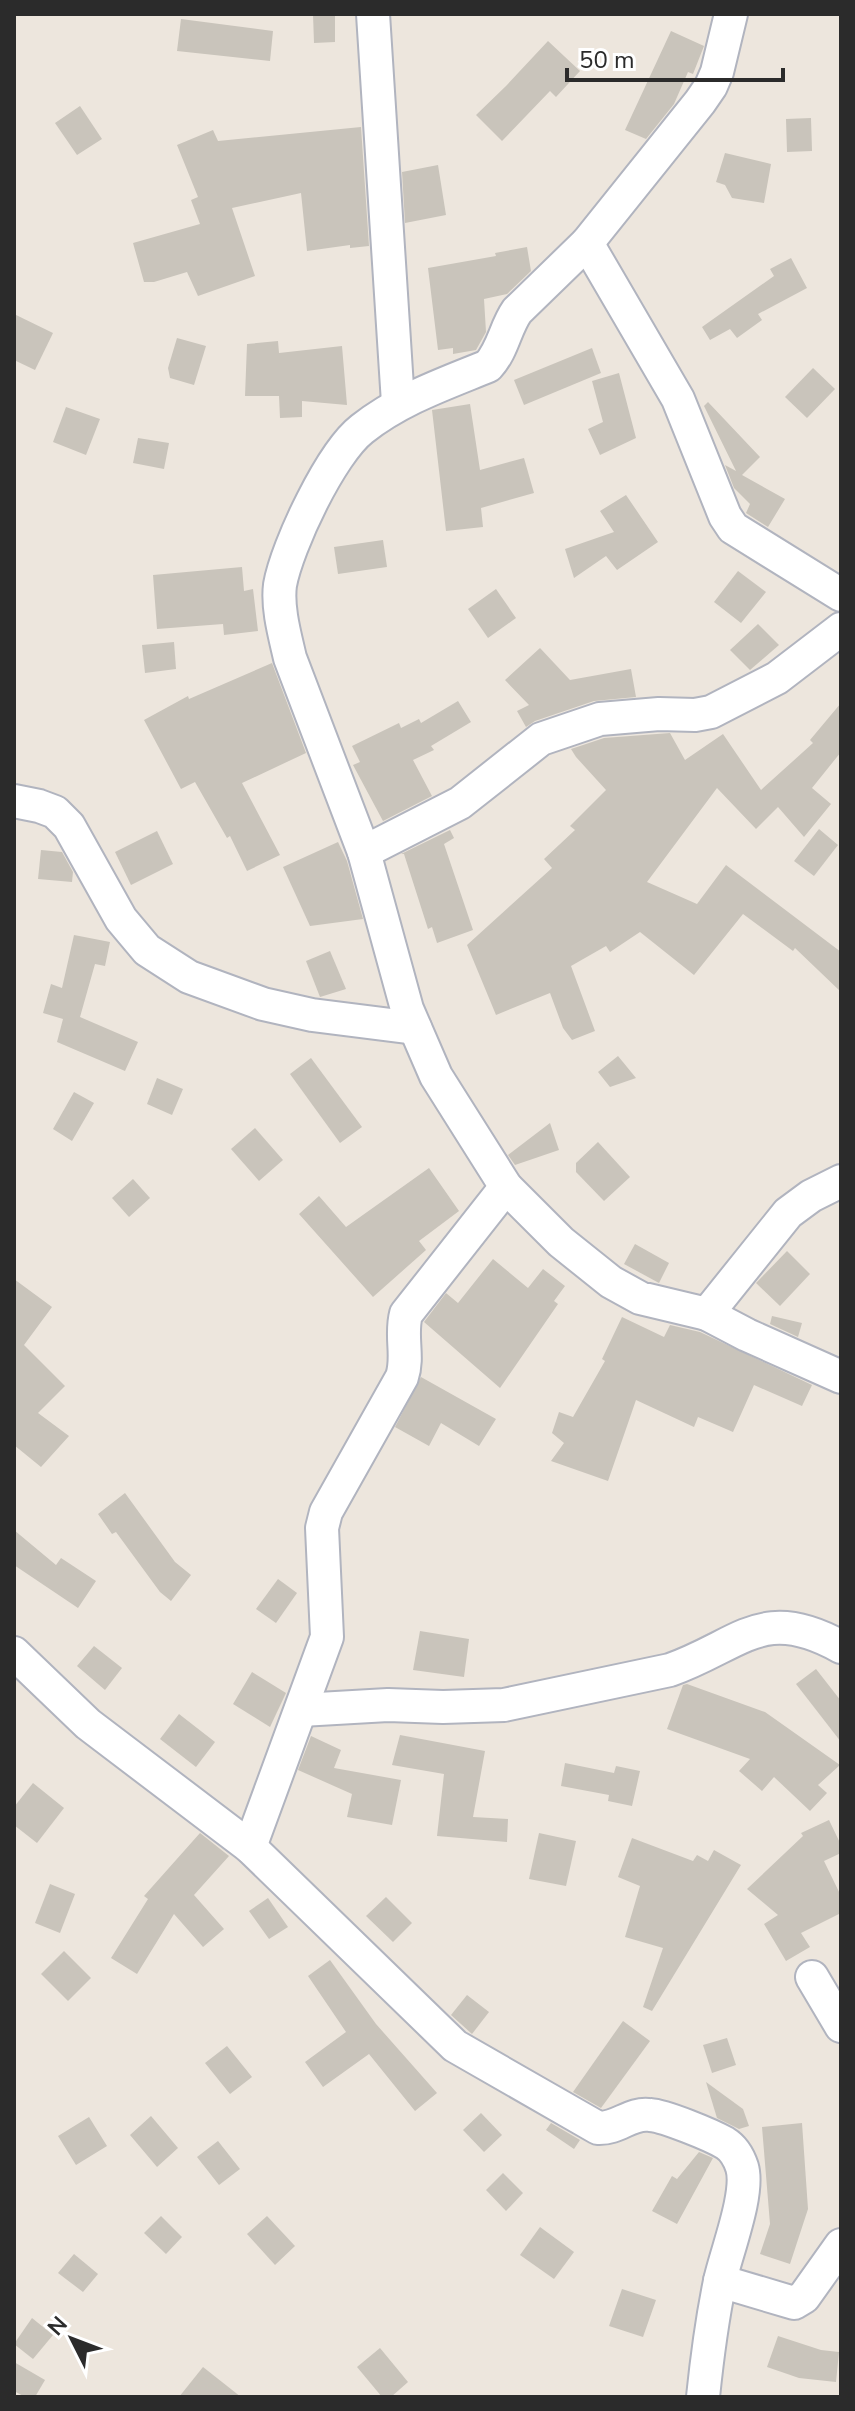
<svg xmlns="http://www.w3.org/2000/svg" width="855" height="2411" font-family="'Nunito Sans',sans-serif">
<rect width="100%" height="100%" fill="#ede6dd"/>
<g fill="#c9c4bb">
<polygon points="313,14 335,14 335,42 314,43"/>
<polygon points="181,19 273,31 270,61 177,51"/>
<polygon points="671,31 704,46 693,74 688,72 674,104 646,139 625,130"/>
<polygon points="548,41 580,71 556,97 550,91 502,141 476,115 506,86"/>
<polygon points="80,106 102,139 77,155 55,123"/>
<polygon points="811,118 812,151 787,152 786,119"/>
<polygon points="361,127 369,246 350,248 350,245 307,251 301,193 232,208 255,276 198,296 187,272 154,282 144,282 133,243 200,224 191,200 198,197 177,145 213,130 218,141"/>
<polygon points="725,153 771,164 764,203 732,198 725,185 716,182"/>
<polygon points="438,165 446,215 405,223 402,172"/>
<polygon points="527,247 531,271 507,294 484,299 486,332 476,350 453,354 453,348 438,350 428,268 496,256 495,253"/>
<polygon points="791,258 807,288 758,314 762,320 737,338 730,329 710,340 702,327 774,276 770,269"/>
<polygon points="14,314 53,333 35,370 14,360"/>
<polygon points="177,338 206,346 194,385 170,378 168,368"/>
<polygon points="278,341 279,353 342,346 347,405 302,401 302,417 280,418 279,396 245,396 247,344"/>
<polygon points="592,348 601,373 524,405 514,380"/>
<polygon points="813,368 835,389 807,418 785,397"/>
<polygon points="619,373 636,438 600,455 588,429 603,422 592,381"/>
<polygon points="708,402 760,457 742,475 785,499 768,527 746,513 750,504 734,488 725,465 736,471 704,406"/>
<polygon points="470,404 480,470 524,458 534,493 481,508 483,527 446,531 432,410"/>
<polygon points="66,407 100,419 86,455 53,442"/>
<polygon points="138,438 169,443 164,469 133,463"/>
<polygon points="626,495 658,542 617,570 606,556 574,578 565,549 614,532 600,511"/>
<polygon points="383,540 387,567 338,574 334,547"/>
<polygon points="242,567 244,591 253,589 258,631 224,635 223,624 157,629 153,575"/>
<polygon points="738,571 766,592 741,623 714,602"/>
<polygon points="496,589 516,618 488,638 468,609"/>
<polygon points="758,624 779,645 750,670 730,650"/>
<polygon points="174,642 176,669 145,673 142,645"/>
<polygon points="540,648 570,680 631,669 636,697 594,701 535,721 526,727 517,711 529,705 505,680"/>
<polygon points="272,663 306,753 242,783 280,855 247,871 230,836 227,838 195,782 181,789 144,720 188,696 189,699"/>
<polygon points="458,701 471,722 431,746 434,750 413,760 432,796 383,821 353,765 360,762 352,746 399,723 401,728 419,719 421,723"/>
<polygon points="841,703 841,752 812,788 831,804 804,837 778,807 756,829 717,788 647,882 697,904 726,865 841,952 841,992 795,948 793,951 743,914 694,975 640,932 610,952 606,946 571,966 595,1031 572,1040 563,1028 550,993 496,1015 467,945 552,868 544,859 575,830 570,826 606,790 576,757 571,749 604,738 670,733 685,760 723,734 761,790 813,743 810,740"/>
<polygon points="819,829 838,845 814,876 794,861"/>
<polygon points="450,830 454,838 444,844 473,930 437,943 432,927 428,929 404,854 401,854"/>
<polygon points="157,831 173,864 131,885 115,852"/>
<polygon points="338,842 347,861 363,919 310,926 283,867"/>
<polygon points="41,850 62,852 73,872 72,882 38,879"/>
<polygon points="74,935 110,942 105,966 95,964 80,1017 138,1042 125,1071 57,1042 63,1019 43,1013 51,984 62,988"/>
<polygon points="330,951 346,989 320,997 306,961"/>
<polygon points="618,1056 636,1078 610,1087 598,1072"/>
<polygon points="311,1058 362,1127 340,1143 290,1074"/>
<polygon points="157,1078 183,1089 172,1115 147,1104"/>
<polygon points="74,1092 94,1103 72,1141 53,1129"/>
<polygon points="550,1123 559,1150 515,1165 508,1155"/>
<polygon points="255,1128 283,1160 259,1181 231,1149"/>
<polygon points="598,1142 630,1177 604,1201 576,1172 576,1163"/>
<polygon points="429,1168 459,1211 419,1241 426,1250 373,1297 299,1214 319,1196 346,1227"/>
<polygon points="133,1179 150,1198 129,1217 112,1198"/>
<polygon points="635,1244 669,1263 659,1283 624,1264"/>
<polygon points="787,1251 810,1274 780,1306 756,1283"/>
<polygon points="493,1259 528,1288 543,1269 565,1286 554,1301 558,1304 500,1388 424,1322 446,1293 458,1303"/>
<polygon points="14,1279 52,1307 24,1345 65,1386 38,1413 69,1436 41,1467 14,1445"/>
<polygon points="772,1316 802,1323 798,1337 770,1324"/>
<polygon points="622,1317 664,1337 670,1325 700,1332 812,1385 802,1406 754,1385 733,1432 698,1417 694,1427 636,1400 608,1481 551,1461 564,1443 552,1433 559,1412 573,1417 605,1361 602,1359"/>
<polygon points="421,1377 496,1419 479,1446 441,1423 429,1446 395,1427"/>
<polygon points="125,1493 175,1562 191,1575 171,1601 160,1592 116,1532 112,1534 98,1514"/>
<polygon points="14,1530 56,1565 61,1558 96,1581 78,1608 14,1565"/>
<polygon points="278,1579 297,1593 276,1623 256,1609"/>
<polygon points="420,1631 469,1639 464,1677 413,1670"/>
<polygon points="94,1646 122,1668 105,1690 77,1666"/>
<polygon points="816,1669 841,1701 841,1742 796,1684"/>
<polygon points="252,1672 286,1693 270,1727 233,1704"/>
<polygon points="687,1684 765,1712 840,1765 818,1785 827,1793 810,1811 774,1777 762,1791 739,1771 750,1759 667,1729 683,1685"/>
<polygon points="179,1714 215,1742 196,1767 160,1739"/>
<polygon points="400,1735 485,1751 473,1817 508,1819 507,1842 437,1836 444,1774 392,1765"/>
<polygon points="311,1736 341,1750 334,1768 401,1780 392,1825 347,1817 352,1794 298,1770"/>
<polygon points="565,1763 614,1773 616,1766 640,1771 632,1806 608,1801 609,1795 561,1786"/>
<polygon points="33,1783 64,1808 37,1843 14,1825 14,1807"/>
<polygon points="829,1820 841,1845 841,1853 824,1861 841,1896 841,1913 801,1933 810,1947 786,1961 764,1924 778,1915 747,1889 803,1836 801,1833"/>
<polygon points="200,1833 229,1856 194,1895 224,1929 203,1947 174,1914 137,1974 111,1958 148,1899 144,1896"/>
<polygon points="539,1833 576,1841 566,1886 529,1879"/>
<polygon points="632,1838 693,1861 697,1855 708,1861 714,1850 741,1865 652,2011 643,2007 663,1948 625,1937 640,1886 618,1877"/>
<polygon points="50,1884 75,1894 60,1933 35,1923"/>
<polygon points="386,1897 412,1923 393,1942 366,1916"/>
<polygon points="268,1898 288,1927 269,1939 249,1911"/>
<polygon points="64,1951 91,1978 68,2001 41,1974"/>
<polygon points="330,1960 376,2024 437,2093 415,2111 369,2054 323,2087 305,2062 346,2032 308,1976"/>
<polygon points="467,1995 489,2012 472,2034 451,2015"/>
<polygon points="623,2021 650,2041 601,2108 573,2092"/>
<polygon points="727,2038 736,2065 712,2073 703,2045"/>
<polygon points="227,2046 252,2077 230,2094 205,2063"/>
<polygon points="706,2082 743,2109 749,2126 739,2129 717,2118"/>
<polygon points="481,2113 502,2135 484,2152 463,2130"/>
<polygon points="151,2116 178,2148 157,2167 130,2135"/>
<polygon points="89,2117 107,2146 76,2165 58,2136"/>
<polygon points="551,2123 580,2140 574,2149 546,2130"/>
<polygon points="802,2123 808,2209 790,2264 760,2254 770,2224 762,2127"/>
<polygon points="218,2141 240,2169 219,2185 197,2157"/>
<polygon points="699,2152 713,2158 677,2224 652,2211 672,2176 677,2179"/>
<polygon points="503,2173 523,2193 506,2211 486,2190"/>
<polygon points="161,2216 182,2237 166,2254 144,2233"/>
<polygon points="267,2216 295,2246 275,2265 247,2234"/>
<polygon points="540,2227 574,2252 554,2279 520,2255"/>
<polygon points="74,2254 98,2274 83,2292 58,2273"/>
<polygon points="622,2289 656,2300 643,2337 609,2326"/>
<polygon points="32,2318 53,2335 33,2359 14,2344"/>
<polygon points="778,2336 821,2350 839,2352 836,2382 799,2378 767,2367"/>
<polygon points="380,2348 408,2382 391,2397 382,2397 357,2367"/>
<polygon points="14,2362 45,2380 35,2397 25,2397 14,2391"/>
<polygon points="203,2367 241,2397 179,2397"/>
</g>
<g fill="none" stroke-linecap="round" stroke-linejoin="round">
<defs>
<g id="street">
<polyline points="373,14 398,403"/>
<path d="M731 14 717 72 711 86 700 102 587 243 517 311C505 328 503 350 488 366 444 384 400 399 362 429 331 453 287 546 280 585 277 608 285 636 290 658L364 852 407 1009 436 1076 506 1187 561 1242 611 1282 640 1298 707 1314 788 1213 811 1196 841 1181"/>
<polyline points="587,243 678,399 725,516 733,528 841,595"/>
<polyline points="14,801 39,806 55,812 69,826 121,919 147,950 189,977 263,1004 312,1015 415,1028"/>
<polyline points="364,852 460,803 541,739 600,719 659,714 695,715 711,712 777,678 841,629"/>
<polyline points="707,1314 747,1335 841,1377"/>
<path d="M14 1653 88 1724 250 1847 455 2046 598 2128C618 2129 631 2112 650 2115 665 2116 711 2135 725 2143 733 2148 739 2158 742 2167 750 2193 726 2253 720 2281 712 2320 707 2358 703 2397"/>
<path d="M301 1710 388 1705 443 1707 504 1705 670 1670C741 1645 762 1603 841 1647"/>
<path d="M250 1847 327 1637 322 1528 326 1512 402 1377C409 1356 400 1336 406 1314L506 1187"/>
<polyline points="812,1977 841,2026"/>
<polyline points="720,2281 794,2303 804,2297 841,2245"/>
</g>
</defs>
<use href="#street" stroke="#b1b4bf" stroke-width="36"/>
<use href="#street" stroke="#fff" stroke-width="32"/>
</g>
<rect width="855" height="2411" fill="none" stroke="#2b2b2b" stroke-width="32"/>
<g transform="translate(72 2339) rotate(312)" stroke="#ffffff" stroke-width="6" paint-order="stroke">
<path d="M0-6L14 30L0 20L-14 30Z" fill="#2b2b2b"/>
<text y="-12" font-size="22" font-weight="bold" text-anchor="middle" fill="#2b2b2b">N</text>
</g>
<path d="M567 68v12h216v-12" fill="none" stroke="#2b2b2b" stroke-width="4"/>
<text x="579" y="68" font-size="24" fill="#2b2b2b" stroke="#ffffff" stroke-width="6" paint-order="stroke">50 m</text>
</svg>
